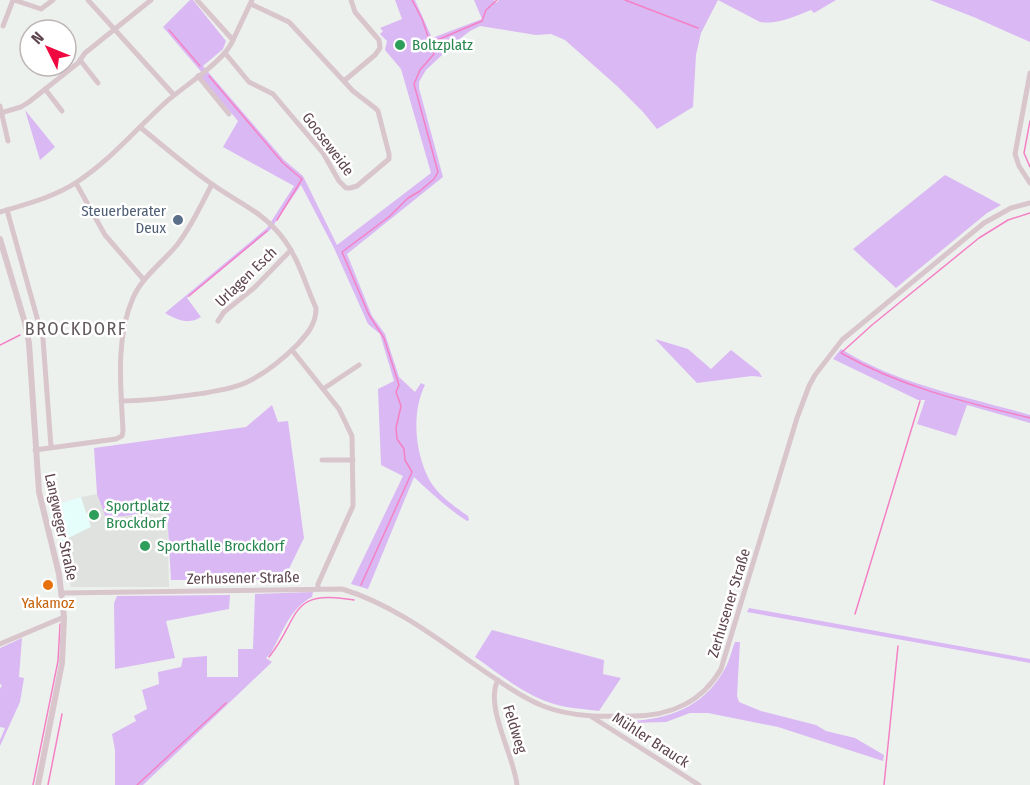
<svg xmlns="http://www.w3.org/2000/svg" width="1030" height="785" viewBox="0 0 1030 785" font-family="'Fira Sans Condensed',sans-serif">
<rect width="100%" height="100%" fill="#edf1ee"/>
<polygon fill="#e5fdfb" points="81,497 91,527 60,542 51,518 49,507"/>
<polygon fill="#dfe2df" points="97,494 106,518 167,511 169,587 71,587 60,542 91,527 81,497"/>
<g fill="#dab8f3">
<path d="M190,0H193L226,41L223,49L203,66L284,160L303,176L337,245L431,173L401,69L385,50L387,41L380,34L383,31L380,28L402,19L395,0H415L432,38L482,19L474,0H494L496,3L499,0H718L701,33L696,55L693,107L657,129L643,112L617,86L565,40L551,34L536,35L480,26L470,31L457,41L426,70L419,82V88L443,177L347,254L372,316L385,334L399,377L415,392L421,383L425,385C411,413 415,454 430,481C438,495 455,507 468,516L469,520L467,521C447,508 431,493 414,477L368,589L351,584L403,476L381,465L378,389L394,381L380,334L368,324L334,248L301,185L270,230L187,298L201,317C189,325 177,320 165,313L267,228L294,186L223,147L238,121L201,77L203,74L163,27Z"/>
<path d="M718,0H836L814,13L811,10C795,16 778,25 760,22Z"/>
<polygon points="930,0 1030,0 1030,42 976,18"/>
<polygon points="25,110 55,147 40,160"/>
<polygon points="945,175 1001,205 987,213 896,288 853,249"/>
<polygon points="655,339 688,349 711,369 731,350 759,372 762,377 752,376 697,383"/>
<path d="M841,349C899,385 965,396 1030,415V423L967,405L956,436L917,424L925,400H918L833,359Z"/>
<polygon points="272,405 278,422 288,421 304,538 283,581 278,579 171,580 167,511 106,518 97,494 94,448 246,427"/>
<path d="M313,592L312,597C291,607 282,633 271,653L266,658L272,662L143,785H115V750L112,734L136,721L134,716L147,709L142,690L159,684L158,672L181,667L183,658L207,656V677H238V649H253L255,594Z"/>
<polygon points="230,595 229,609 166,621 175,658 115,669 114,603 117,596"/>
<polygon points="749,608 1030,659 1030,663 747,612"/>
<path d="M492,630L604,660L603,674L621,678L599,711C582,709 564,708 548,702C521,692 498,673 475,657Z"/>
<polygon points="22,638 19,677 24,678 20,702 0,746 0,740 5,728 0,727 0,689 2,685 0,684 0,648"/>
<path d="M735,642H740L737,696L739,702L761,711L816,725L826,731L855,738L884,755L883,761L778,727L708,713H690L666,722L628,723L629,721C667,720 703,707 723,672C729,663 731,652 735,642Z"/>
</g>
<g fill="none" stroke-linecap="round" stroke-linejoin="round">
<g stroke="#f481c5" stroke-width="1.5">
<polyline points="625,0 698,28"/>
<polyline points="169,30 200,66"/>
<polyline points="430,43 482,21 486,10 497,0"/>
<polyline points="209,76 283,163 302,179 277,220"/>
<polyline points="1030,121 1024,153 1030,167"/>
<path d="M1030,213L1008,220L979,238L872,325L841,353C901,387 964,402 1030,418"/>
<polyline points="189,296 267,231"/>
<polyline points="0,345 20,335"/>
<polyline points="361,585 412,472 405,460 404,449 397,439 396,428 401,406 396,392 399,385 384,338 369,315 342,252 390,216 408,198 420,191 434,179 438,172 414,84 420,70 434,54 422,19 412,0"/>
<polyline points="855,614 920,401"/>
<path d="M269,657C301,617 288,588 354,600"/>
<polyline points="33,785 58,661 60,624"/>
<polyline points="48,785 62,714"/>
<polyline points="137,785 226,703"/>
<polyline points="884,785 898,646"/>
</g>
<g stroke="#d9c6cc" stroke-width="5">
<polyline points="14,0 41,9 53,0"/>
<polyline points="88,0 174,95"/>
<polyline points="3,26 13,0"/>
<polyline points="233,40 252,0"/>
<polyline points="225,53 249,82 273,94 323,153 339,181 346,188 350,188 357,186 389,159 389,154 378,111 375,108 353,91 289,22 251,4"/>
<polyline points="80,60 98,83"/>
<polyline points="1030,73 1015,154 1019,166 1030,183"/>
<polyline points="198,76 229,114"/>
<polyline points="344,81 375,55 380,48 379,40 355,12 351,0"/>
<polyline points="45,89 62,111"/>
<polyline points="0,106 8,141"/>
<polyline points="0,113 21,107 29,102 78,63 85,53 151,0"/>
<polyline points="76,183 105,235 144,280"/>
<polyline points="7,210 43,339 51,447"/>
<path d="M0,212C27,204 54,197 77,182C111,160 136,129 166,102C184,86 225,61 233,40L197,0"/>
<polyline points="218,321 224,312 254,288 291,250"/>
<polyline points="292,350 323,389 359,365"/>
<path d="M121,401C150,401 177,397 205,393C219,390 232,389 245,383C265,374 283,359 298,344C308,333 316,324 316,308C306,286 299,260 285,241C265,212 236,202 209,182C185,165 163,146 140,127"/>
<path d="M35,450L116,439L122,436L123,431C121,389 115,338 133,298C142,277 163,262 177,245C192,226 201,205 212,184"/>
<polyline points="322,460 353,460"/>
<polyline points="318,589 318,584 353,506 353,499 352,436 339,409 323,389"/>
<path d="M62,593L342,589C395,605 439,640 484,671C502,683 522,698 543,706C571,717 603,717 633,716C670,716 702,702 721,669L797,418L809,386L815,375L842,340L984,223L1011,208L1030,203"/>
<polyline points="0,644 64,617"/>
<path d="M498,680C484,706 514,755 517,785"/>
<polyline points="592,717 699,785"/>
</g>
<polyline stroke="#d9c6cc" stroke-width="6" points="0,239 25,323 29,343 39,492 59,574 64,617 62,663 38,785"/>
</g>
<g fill="#2e9e5b" stroke="#fff" stroke-width="2">
<circle cx="400" cy="45" r="6"/>
<circle cx="94" cy="515" r="6"/>
<circle cx="145" cy="546" r="6"/>
</g>
<circle fill="#5c6f8a" stroke="#fff" stroke-width="2" cx="178" cy="220" r="6"/>
<circle fill="#e8710a" stroke="#fff" stroke-width="2" cx="48" cy="585" r="6"/>
<g text-anchor="middle" dominant-baseline="central" stroke-width="5" stroke-linejoin="round" paint-order="stroke">
<g font-size="15" fill="#27864d" stroke="#fff" text-anchor="start">
<text x="412" y="45">Boltzplatz</text>
<text x="106" y="506">Sportplatz<tspan x="106" dy="17">Brockdorf</tspan></text>
<text x="157" y="546">Sporthalle Brockdorf</text>
</g>
<g font-size="15" fill="#5d444c" stroke="#fff">
<text transform="translate(328 144) rotate(53)">Gooseweide</text>
<text transform="translate(246 277) rotate(-44)">Urlagen Esch</text>
<text transform="translate(61 527) rotate(78)">Langweger Straße</text>
<text transform="translate(243 578) rotate(-1)">Zerhusener Straße</text>
<text transform="translate(729 603) rotate(-73)">Zerhusener Straße</text>
<text transform="translate(515 729) rotate(73)">Feldweg</text>
<text transform="translate(651 740) rotate(33)">Mühler Brauck</text>
</g>
<g font-size="15" fill="#4e5e75" stroke="#fff" text-anchor="end">
<text x="166" y="211">Steuerberater<tspan x="166" dy="17">Deux</tspan></text>
</g>
<g font-size="15" fill="#c56008" stroke="#fff">
<text x="48" y="603">Yakamoz</text>
</g>
<g font-size="18" letter-spacing="1.5" fill="#635a5c" stroke="#fff">
<text x="76" y="329">BROCKDORF</text>
</g>
</g>
<g transform="translate(48 48) rotate(313)"><circle r="28" fill="#ffffff" stroke="#beb4b7" stroke-width="1.5"/>
<path d="M0-4.5L10 22L0 15L-10 22Z" fill="#ef0940"/>
<text y="-9" font-size="16" font-weight="bold" text-anchor="middle" fill="#5d444c">N</text>
</g>
</svg>
